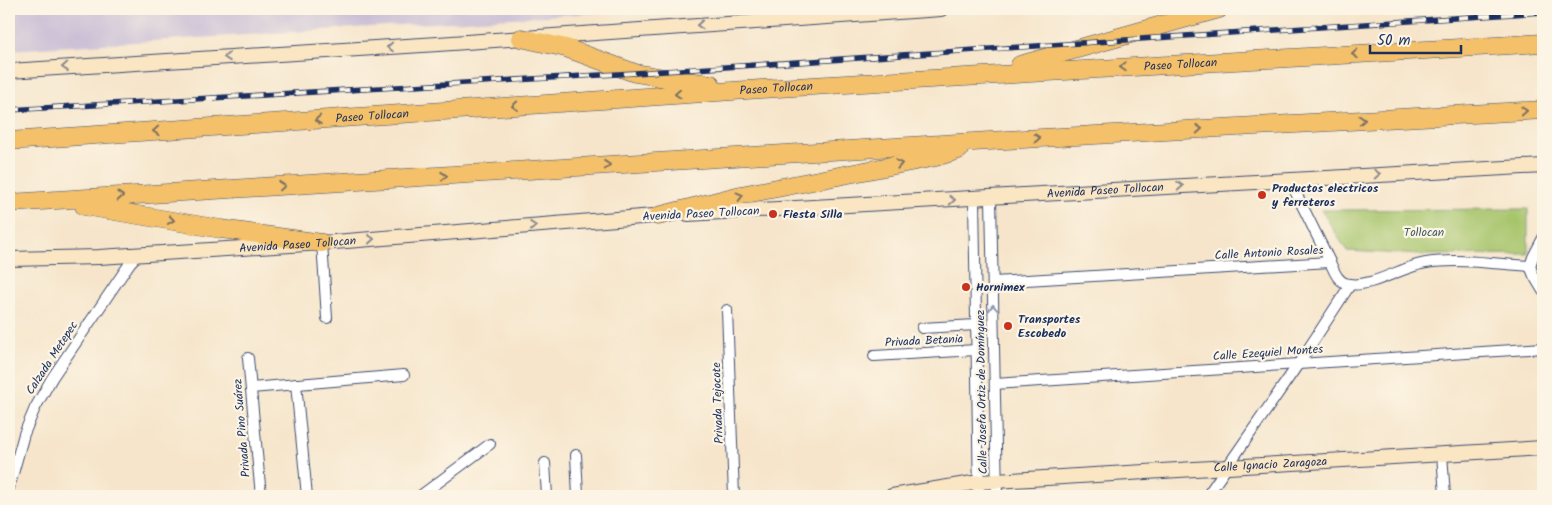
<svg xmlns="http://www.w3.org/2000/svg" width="1552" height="505" viewBox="0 0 1552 505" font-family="Kalam,sans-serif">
<rect width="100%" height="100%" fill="#fcf5e5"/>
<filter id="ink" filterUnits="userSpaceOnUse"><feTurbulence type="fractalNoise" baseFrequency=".02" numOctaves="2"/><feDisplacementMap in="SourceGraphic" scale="10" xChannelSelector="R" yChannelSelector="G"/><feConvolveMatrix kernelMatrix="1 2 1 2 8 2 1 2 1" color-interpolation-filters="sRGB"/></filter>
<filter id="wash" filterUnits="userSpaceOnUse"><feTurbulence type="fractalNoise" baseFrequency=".0096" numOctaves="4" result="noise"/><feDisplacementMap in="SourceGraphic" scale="20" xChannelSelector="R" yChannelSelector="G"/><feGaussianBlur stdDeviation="1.12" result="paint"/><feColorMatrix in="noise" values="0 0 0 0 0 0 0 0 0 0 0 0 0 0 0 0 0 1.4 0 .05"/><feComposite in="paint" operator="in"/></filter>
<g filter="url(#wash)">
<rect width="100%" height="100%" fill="#f6e5cb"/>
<polygon fill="#cabfd6" points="9,9 655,9 9,50"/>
<polygon fill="#a6c46b" stroke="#607a64" points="1528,209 1528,254 1421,255 1347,251 1321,210"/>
</g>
<g filter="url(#ink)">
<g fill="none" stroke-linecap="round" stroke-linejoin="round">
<g stroke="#3c4a6e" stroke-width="12">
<g id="street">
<polyline points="1289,179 1330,262"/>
<polyline points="991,198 997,496"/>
<polyline points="974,199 979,496"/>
<polyline points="322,243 327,318"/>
<polyline points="1530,266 1533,257 1543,238"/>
<polyline points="1530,266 1534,276 1543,291"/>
<path d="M993,282L1330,262C1334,271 1338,283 1349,284C1371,288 1404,266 1426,263C1460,258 1496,264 1530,266"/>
<polyline points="727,310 734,496"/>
<polyline points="922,328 976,325"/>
<polyline points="874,356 976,350"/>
<polyline points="248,358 261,496"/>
<polyline points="296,384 307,496"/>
<polyline points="995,384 1543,348"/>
<polyline points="251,388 404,375"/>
<polyline points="1442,454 1445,496"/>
<polyline points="576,455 578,496"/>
<polyline points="545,463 547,496"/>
<polyline points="9,488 24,434 35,408 52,378 130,263 138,254"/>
<polyline points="420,496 490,444"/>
<polyline points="1207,496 1299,363 1350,285"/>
</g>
</g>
<g stroke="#3c4a6e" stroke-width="16">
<g id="secondary">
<polyline points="9,71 438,44 941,9"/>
<path id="s1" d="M688,214C973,199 1258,180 1543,166"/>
<path id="s2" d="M9,259L99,257L322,243L666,215"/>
<path id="s3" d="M892,496L979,482L1543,448"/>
</g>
</g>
<g stroke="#3c4a6e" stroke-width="19">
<g id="highway">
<polyline points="521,38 566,48 635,73 676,80 711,84"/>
<polyline points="1020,65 1219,9"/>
<path id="s4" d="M9,141L761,89L1543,43"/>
<polyline points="9,203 989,141 1543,110"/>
<polyline points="84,206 221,229 322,243"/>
<polyline points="658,216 741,195 936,157 959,150"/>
</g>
</g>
<use href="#street" stroke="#fff" stroke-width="10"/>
<use href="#secondary" stroke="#fbe6c3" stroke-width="14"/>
<use href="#highway" stroke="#f4c16a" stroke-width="18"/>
<g stroke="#1b2f5e" stroke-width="5.5">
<polyline id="rail" points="9,110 635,73 1543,12"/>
</g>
<use href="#rail" stroke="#fcf5e5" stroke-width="4" stroke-dasharray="11" stroke-linecap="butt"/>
</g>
<defs><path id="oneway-chevron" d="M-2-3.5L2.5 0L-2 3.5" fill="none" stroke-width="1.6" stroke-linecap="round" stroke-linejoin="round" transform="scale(1.25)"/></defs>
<g stroke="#8b8a90">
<use href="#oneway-chevron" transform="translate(700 25) rotate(176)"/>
<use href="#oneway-chevron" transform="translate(390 47) rotate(176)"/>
<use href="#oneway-chevron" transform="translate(227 57) rotate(176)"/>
<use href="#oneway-chevron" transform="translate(65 67) rotate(176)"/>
<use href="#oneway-chevron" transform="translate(1377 174) rotate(-3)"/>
<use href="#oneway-chevron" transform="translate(1180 186) rotate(-4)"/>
<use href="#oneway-chevron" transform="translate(952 200) rotate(-3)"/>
<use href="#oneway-chevron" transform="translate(533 226) rotate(-5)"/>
<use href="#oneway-chevron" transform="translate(371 239) rotate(-5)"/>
</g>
<g stroke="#7d7163">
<use href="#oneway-chevron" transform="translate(1355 54) rotate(177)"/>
<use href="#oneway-chevron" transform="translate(1123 67) rotate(177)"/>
<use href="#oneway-chevron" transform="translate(678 94) rotate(176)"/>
<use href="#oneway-chevron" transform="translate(515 106) rotate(176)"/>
<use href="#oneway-chevron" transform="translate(1524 111) rotate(-3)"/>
<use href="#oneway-chevron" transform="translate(318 120) rotate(176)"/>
<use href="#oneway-chevron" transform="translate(1362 120) rotate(-3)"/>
<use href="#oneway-chevron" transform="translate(1199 129) rotate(-3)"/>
<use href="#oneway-chevron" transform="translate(156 131) rotate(176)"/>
<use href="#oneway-chevron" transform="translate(1037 138) rotate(-3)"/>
<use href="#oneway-chevron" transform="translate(899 164) rotate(-11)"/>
<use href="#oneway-chevron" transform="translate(607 165) rotate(-4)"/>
<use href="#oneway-chevron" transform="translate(444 176) rotate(-4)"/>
<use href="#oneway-chevron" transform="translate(282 186) rotate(-4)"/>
<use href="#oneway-chevron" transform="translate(120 196) rotate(-4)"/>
<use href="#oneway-chevron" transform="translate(740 196) rotate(-14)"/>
<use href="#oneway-chevron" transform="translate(171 220) rotate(9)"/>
</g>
<use stroke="#8d97ae" href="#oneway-chevron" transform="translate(993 308) rotate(-91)"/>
</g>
<g fill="#c8321e" stroke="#fcf5e5" stroke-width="2">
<circle cx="1262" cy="195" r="5"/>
<circle cx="773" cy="214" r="5"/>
<circle cx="966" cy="287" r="5"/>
<circle cx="1008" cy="326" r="5"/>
</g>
<g text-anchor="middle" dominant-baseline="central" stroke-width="4.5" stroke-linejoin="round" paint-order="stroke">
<g font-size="12" fill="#1b2f5e" stroke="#fcf5e5">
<text stroke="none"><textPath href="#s4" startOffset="1174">Paseo Tollocan</textPath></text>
<text stroke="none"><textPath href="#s4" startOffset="769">Paseo Tollocan</textPath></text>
<text stroke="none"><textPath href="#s4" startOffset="364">Paseo Tollocan</textPath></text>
<text stroke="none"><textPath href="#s1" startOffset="418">Avenida Paseo Tollocan</textPath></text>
<text transform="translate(701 214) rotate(-3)">Avenida Paseo Tollocan</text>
<text stroke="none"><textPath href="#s2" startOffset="289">Avenida Paseo Tollocan</textPath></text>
<text transform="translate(1269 253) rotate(-3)">Calle Antonio Rosales</text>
<text transform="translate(924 341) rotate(-3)">Privada Betania</text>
<text transform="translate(1268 353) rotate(-4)">Calle Ezequiel Montes</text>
<text transform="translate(52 358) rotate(-57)">Calzada Metepec</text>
<text transform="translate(982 392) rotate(-91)">Calle Josefa Ortiz de Domínguez</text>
<text transform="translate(718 403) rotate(-92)">Privada Tejocote</text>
<text transform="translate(242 428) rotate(-95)">Privada Pino Suárez</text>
<text stroke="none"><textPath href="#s3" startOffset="380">Calle Ignacio Zaragoza</textPath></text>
</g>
<g font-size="12" font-weight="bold" fill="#1b2f5e" stroke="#fcf5e5" text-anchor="start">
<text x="1272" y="188">Productos electricos<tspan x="1272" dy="14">y ferreteros</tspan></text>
<text x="783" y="214">Fiesta Silla</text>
<text x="976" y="287">Hornimex</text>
<text x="1018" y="319">Transportes<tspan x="1018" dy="14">Escobedo</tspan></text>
</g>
<g font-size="12" fill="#455c62" stroke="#fcf5e5">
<text x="1424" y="232">Tollocan</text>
</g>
</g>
<rect width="1552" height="505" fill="none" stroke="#fcf5e5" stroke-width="30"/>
<path d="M1370 45v8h91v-8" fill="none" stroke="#1b2f5e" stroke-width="2.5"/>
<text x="1377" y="45" font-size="15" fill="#1b2f5e" stroke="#fcf5e5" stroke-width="4" paint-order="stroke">50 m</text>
</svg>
